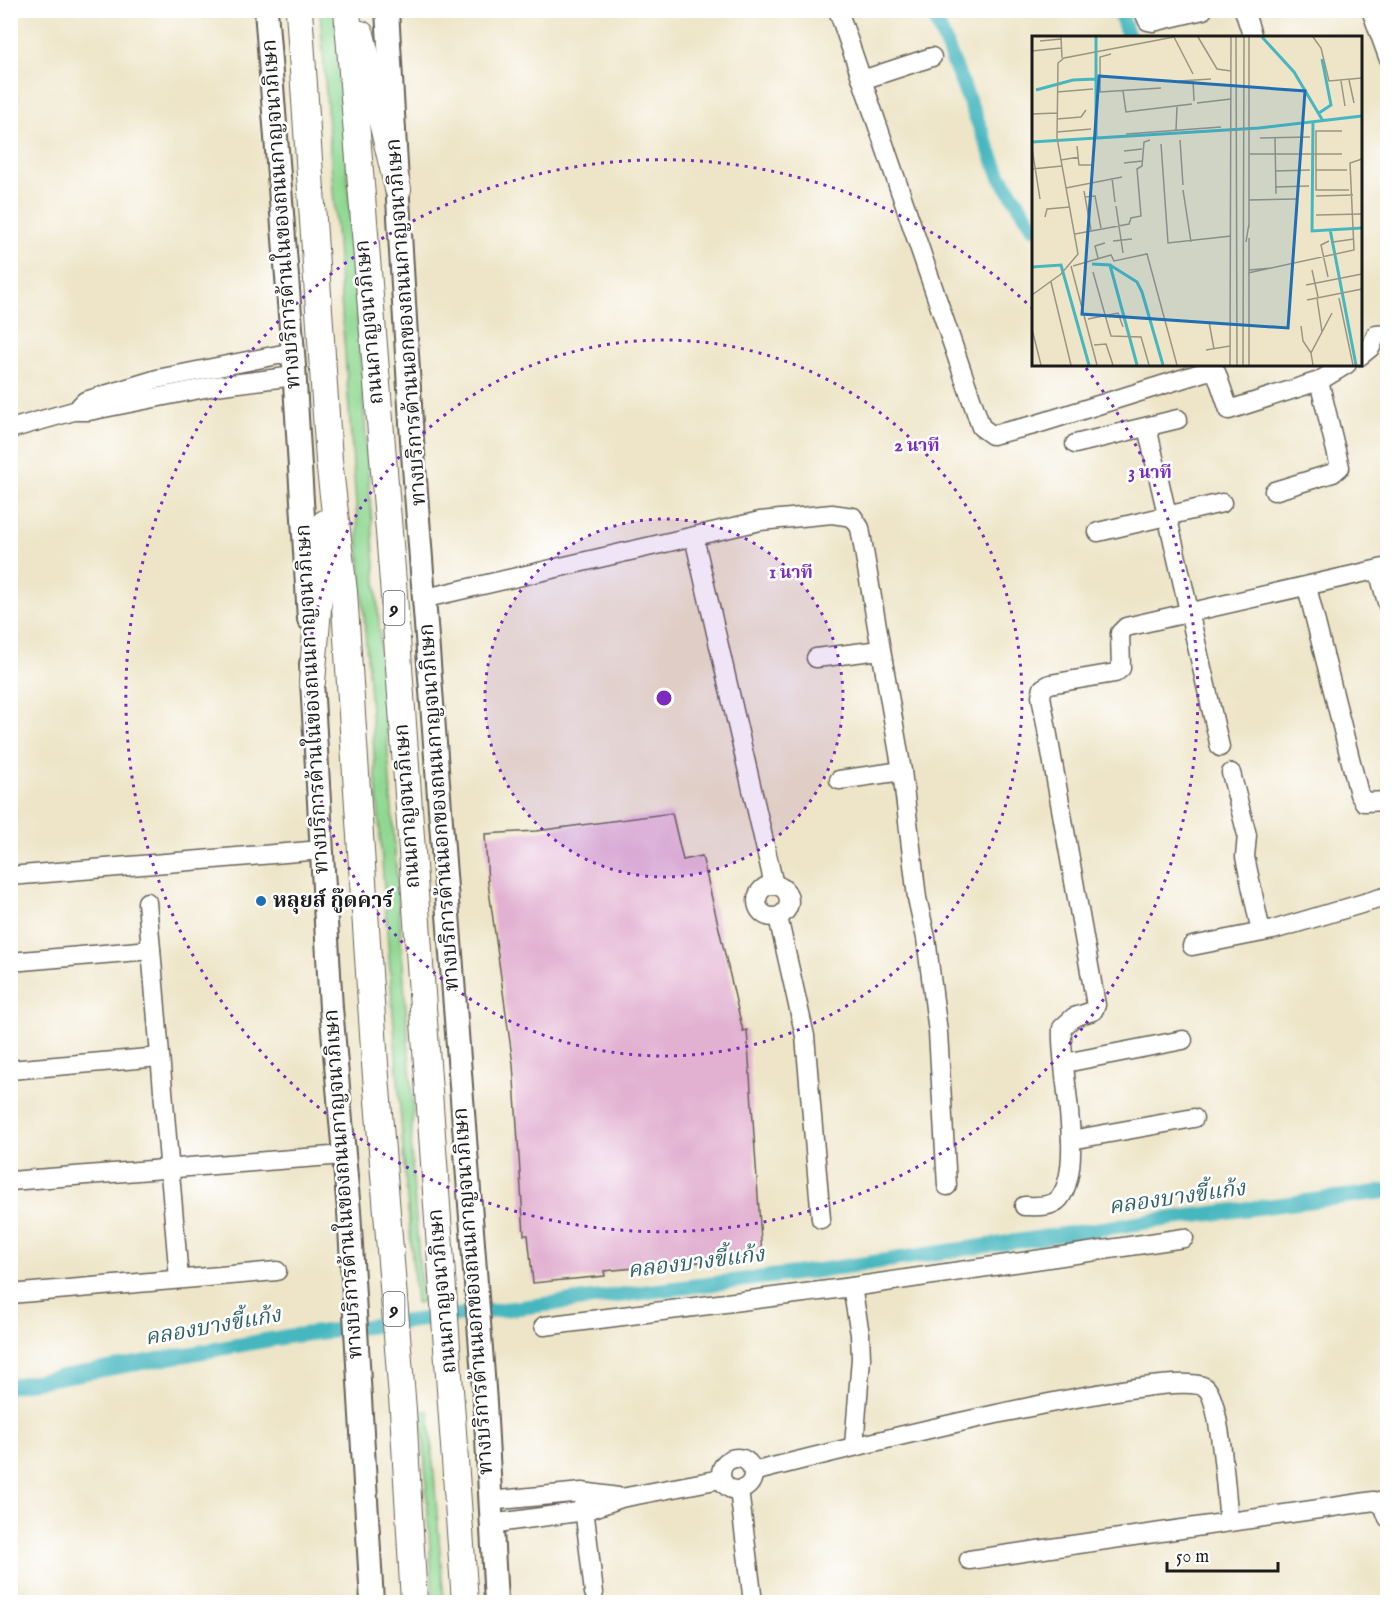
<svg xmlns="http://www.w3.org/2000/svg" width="1398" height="1613" viewBox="0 0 1398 1613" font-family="'IM FELL English','Noto Serif Thai',serif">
<rect width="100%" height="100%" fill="#fff"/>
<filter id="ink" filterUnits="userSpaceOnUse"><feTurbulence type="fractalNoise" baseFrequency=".0167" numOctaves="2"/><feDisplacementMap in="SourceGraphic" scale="12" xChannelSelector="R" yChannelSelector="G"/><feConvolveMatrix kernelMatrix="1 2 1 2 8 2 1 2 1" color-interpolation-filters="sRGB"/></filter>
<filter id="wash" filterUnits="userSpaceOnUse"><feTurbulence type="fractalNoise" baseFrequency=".008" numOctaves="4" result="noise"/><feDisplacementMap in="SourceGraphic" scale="24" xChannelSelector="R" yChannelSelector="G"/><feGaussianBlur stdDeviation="1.35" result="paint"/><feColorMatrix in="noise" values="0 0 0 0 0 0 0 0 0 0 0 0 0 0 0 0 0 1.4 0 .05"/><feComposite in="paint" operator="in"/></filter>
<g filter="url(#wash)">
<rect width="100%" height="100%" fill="#eee5c8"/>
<g fill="#90d892" stroke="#567a57" stroke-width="1.5">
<polygon points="320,11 336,11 413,1109 411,1151 422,1302 416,1303 404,1163"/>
<polygon points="422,1411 429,1411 444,1602 433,1602"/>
</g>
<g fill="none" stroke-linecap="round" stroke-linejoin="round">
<g stroke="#47b7bf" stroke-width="15">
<polyline points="932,10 1000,176 1034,228"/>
<polyline points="1119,10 1129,38"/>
<polyline points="10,1386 290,1336 815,1271 1160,1220 1388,1191"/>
</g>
</g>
<g id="blocks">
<polygon fill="#e2b1d1" points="672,813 683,860 702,856 743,1031 747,1030 762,1256 604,1271 605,1276 533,1283 528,1235 524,1235 513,1064 488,883 485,834 536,831"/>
</g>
</g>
<g filter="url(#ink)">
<use href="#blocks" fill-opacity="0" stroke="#666258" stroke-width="1.5"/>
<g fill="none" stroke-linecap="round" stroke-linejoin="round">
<g stroke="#666258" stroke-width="21">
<g id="minor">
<polyline points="838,10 981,427 992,435 1034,425 1207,371 1216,372 1229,410 1319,381 1347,364"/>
<polyline points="1143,10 1148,21 1153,22 1203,10"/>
<polyline points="1244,10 1253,38"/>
<polyline points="1371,10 1388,57"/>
<polyline points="862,80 932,57"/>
<polyline points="1360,356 1371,347 1376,335 1388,334"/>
<polyline points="80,406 85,401 157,379 293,352"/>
<polyline points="1147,427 1220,747"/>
<polyline points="10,429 74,411 89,411 215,386 295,376"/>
<polyline points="1075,444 1178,419"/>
<polyline points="1274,491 1333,473 1340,467 1319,381"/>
<polyline points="1098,532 1222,503"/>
<polyline points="694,537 774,885"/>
<polyline points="1378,570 1388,606"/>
<polyline points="1307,587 1359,794 1364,802 1388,801"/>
<polyline points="426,598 760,521 832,514 853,517 860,528 902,771 917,898 926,938 938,1032 947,1186"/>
<polyline points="816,658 880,650"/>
<polyline points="1231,773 1247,835 1245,857 1261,932"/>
<polyline points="839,780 902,771"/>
<polyline points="10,876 321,850"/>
<circle cx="773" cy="901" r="16"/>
<polyline points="147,902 179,1279"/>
<polyline points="778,917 805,1036 821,1219"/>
<polyline points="1192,946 1273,930 1388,896"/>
<polyline points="10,962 151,950"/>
<polyline points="1065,1063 1183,1040"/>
<polyline points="10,1070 160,1057"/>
<polyline points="1071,1140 1194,1118"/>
<polyline points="10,1181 344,1155"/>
<path d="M1024,1206C1034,1206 1051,1208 1059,1199C1086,1166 1059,1068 1062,1028L1074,1017L1093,1011L1096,1005L1041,696L1043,688L1050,684L1115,673L1121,668L1120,633L1126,627L1388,567"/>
<polyline points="852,1287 860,1334 861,1358 854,1446"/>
<polyline points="10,1294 277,1271"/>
<polyline points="544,1326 852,1287 1184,1238"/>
<circle cx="737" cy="1474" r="16"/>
<path d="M753,1472C809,1458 1179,1363 1206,1388C1221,1401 1226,1497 1229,1521"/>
<polyline points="739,1490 753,1602"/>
<polyline points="583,1499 594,1593"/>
<polyline points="489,1501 582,1492 618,1497"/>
<polyline points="490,1524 585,1511 621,1498 721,1479"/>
<polyline points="969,1560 1374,1501 1383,1505 1388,1518"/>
</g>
</g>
<g stroke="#666258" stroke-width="26">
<g id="major">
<polyline points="266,10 294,366 309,619"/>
<polyline points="387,10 412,440 485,1402 496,1602"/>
<polyline points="311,664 331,1008 349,1211 372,1602"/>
</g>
</g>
<g stroke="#666258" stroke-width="28">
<g id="highway">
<polyline points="299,10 329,460 344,592 375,1064 403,1410 414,1602"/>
<polyline points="347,10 393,582 465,1602"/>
<polyline points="361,34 398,189"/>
<polyline points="312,682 325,523"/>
</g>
</g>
<use href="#minor" stroke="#fff" stroke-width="18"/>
<use href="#major" stroke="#fff" stroke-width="22"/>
<use href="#highway" stroke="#fff" stroke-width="26"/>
</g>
</g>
<circle cx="664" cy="698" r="179" fill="#7b2cbf" fill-opacity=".12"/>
<g fill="none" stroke="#7b2cbf" stroke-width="3" stroke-dasharray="3 6">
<circle cx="664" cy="698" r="179"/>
<circle cx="664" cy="698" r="358"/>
<path d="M1086 368A536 536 0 1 1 1033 309"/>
</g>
<circle fill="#1f6fb2" stroke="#fff" stroke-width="2" cx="261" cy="901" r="6"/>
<g text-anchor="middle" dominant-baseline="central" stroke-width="5" stroke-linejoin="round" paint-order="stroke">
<g fill="#fff" stroke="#606060" stroke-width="1.5">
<rect x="383.5" y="591" width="21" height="34" rx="4.5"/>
<rect x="383.5" y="1292" width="21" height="34" rx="4.5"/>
</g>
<g font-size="20" font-weight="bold" fill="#1c1c1c">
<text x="394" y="608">9</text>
<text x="394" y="1309">9</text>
</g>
<g font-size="21" fill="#1c1c1c" stroke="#fff">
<text transform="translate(282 214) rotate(-94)">ทางบริการด้านในของถนนกาญจนาภิเษก</text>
<text transform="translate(370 322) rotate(-95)">ถนนกาญจนาภิเษก</text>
<text transform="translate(407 322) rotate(-94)">ทางบริการด้านนอกของถนนกาญจนาภิเษก</text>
<text transform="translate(313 699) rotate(-93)">ทางบริการด้านในของถนนกาญจนาภิเษก</text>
<text transform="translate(408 806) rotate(-94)">ถนนกาญจนาภิเษก</text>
<text transform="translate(440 807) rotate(-94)">ทางบริการด้านนอกของถนนกาญจนาภิเษก</text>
<text transform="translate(344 1184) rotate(-94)">ทางบริการด้านในของถนนกาญจนาภิเษก</text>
<text transform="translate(443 1291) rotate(-95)">ถนนกาญจนาภิเษก</text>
<text transform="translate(474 1291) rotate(-94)">ทางบริการด้านนอกของถนนกาญจนาภิเษก</text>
</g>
<g font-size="21" font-weight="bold" fill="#1c1c1c" stroke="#fff" text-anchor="start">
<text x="273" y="901">หลุยส์ กู๊ดคาร์</text>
</g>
<g font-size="22" font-style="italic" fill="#2f6265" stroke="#fff">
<text transform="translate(1177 1198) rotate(-8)">คลองบางขี้แก้ง</text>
<text transform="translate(696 1263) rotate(-7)">คลองบางขี้แก้ง</text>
<text transform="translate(213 1327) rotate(-10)">คลองบางขี้แก้ง</text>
</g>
</g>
<g transform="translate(1032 36)">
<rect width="330" height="330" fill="#eee5c8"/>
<path fill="none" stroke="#47b7bf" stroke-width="3" d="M64,1V102M230,1L262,36L291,85M4,54L41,44L64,43M287,77L299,69L290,23M281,86L280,195L330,192M0,106L227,92L330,80M298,193L324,329M60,228L78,229L105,329M78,229L105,246L110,256L131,329M0,231L29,229L57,329"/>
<path fill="none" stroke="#9a9583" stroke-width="1.5" d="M29,1L30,22M142,1L161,38M166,1L185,33L199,35M204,1L205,329M281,1L289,12L297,45L330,42M8,5L29,3M0,15L29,12M79,18L68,21V56L129,52M161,44L162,65M317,44L322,67M147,45L179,43M309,45L313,70M91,55L94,76L160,68M25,56L61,53M165,67L199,63M0,78L25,77M25,83L49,81L54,74M144,94L145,71M310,95H284V154H317M25,96L59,93M94,98L189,91M228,102L278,101M243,102L244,158M148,104L151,149M129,108L136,207L199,200M45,110L47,129H62M0,112L8,163M92,115L110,113M217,118H310M29,124L47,121M92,127L110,125M0,133L30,130M284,134H315M243,135L278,134M80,142L83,166M243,151L277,150M34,152L90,141M151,154L159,206M52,155L59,194M284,160L321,159M53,161L63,160L69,192M217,164L264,163M84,170L91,217M284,179L330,178M13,181L15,173L38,171M217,192V1M43,198L97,188L99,182L109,180L105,133L110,130L112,106L118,104M81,205L100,203M214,206L217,188M301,206L322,203M66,222L63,210L73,207M39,230L65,329M41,230L79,219L82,225L115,218L145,329M217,234L240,232M280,234L286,261M61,236L79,300L109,301L117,329M216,237L322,214L318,127L330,123M296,241L289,209L297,205M19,246L39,329M274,249L330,238M0,259L29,238L46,218L25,102L26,27L32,22L142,1M285,262L290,296M307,262L321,329M275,264L330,253M56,283L86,277L91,291M177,286L182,313M269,290L271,305L279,317M0,293L9,329M62,309L74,308L81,329M174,314L198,310M198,329L199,1M211,329L212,1M217,329V202M281,329L279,317L300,277"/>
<path fill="#1f6fb2" fill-opacity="0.15" stroke="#1f6fb2" stroke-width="3" d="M67,40L273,55L256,292L50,278Z"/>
<rect width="330" height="330" fill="none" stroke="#1c1c1c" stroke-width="3"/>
</g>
<circle cx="664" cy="698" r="9" fill="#7b2cbf" stroke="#fff" stroke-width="3"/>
<g font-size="18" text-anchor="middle" font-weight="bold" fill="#7b2cbf" stroke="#fff" stroke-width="5" stroke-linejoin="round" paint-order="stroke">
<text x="917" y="451">2 นาที</text>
<text x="1150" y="478">3 นาที</text>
<text x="791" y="578">1 นาที</text>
</g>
<rect width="1398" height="1613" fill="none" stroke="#fff" stroke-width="36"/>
<path d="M1167 1562v9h111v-9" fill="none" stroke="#1c1c1c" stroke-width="3"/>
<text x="1176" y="1562" font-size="18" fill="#1c1c1c" stroke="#ffffff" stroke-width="4.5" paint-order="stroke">50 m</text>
</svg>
